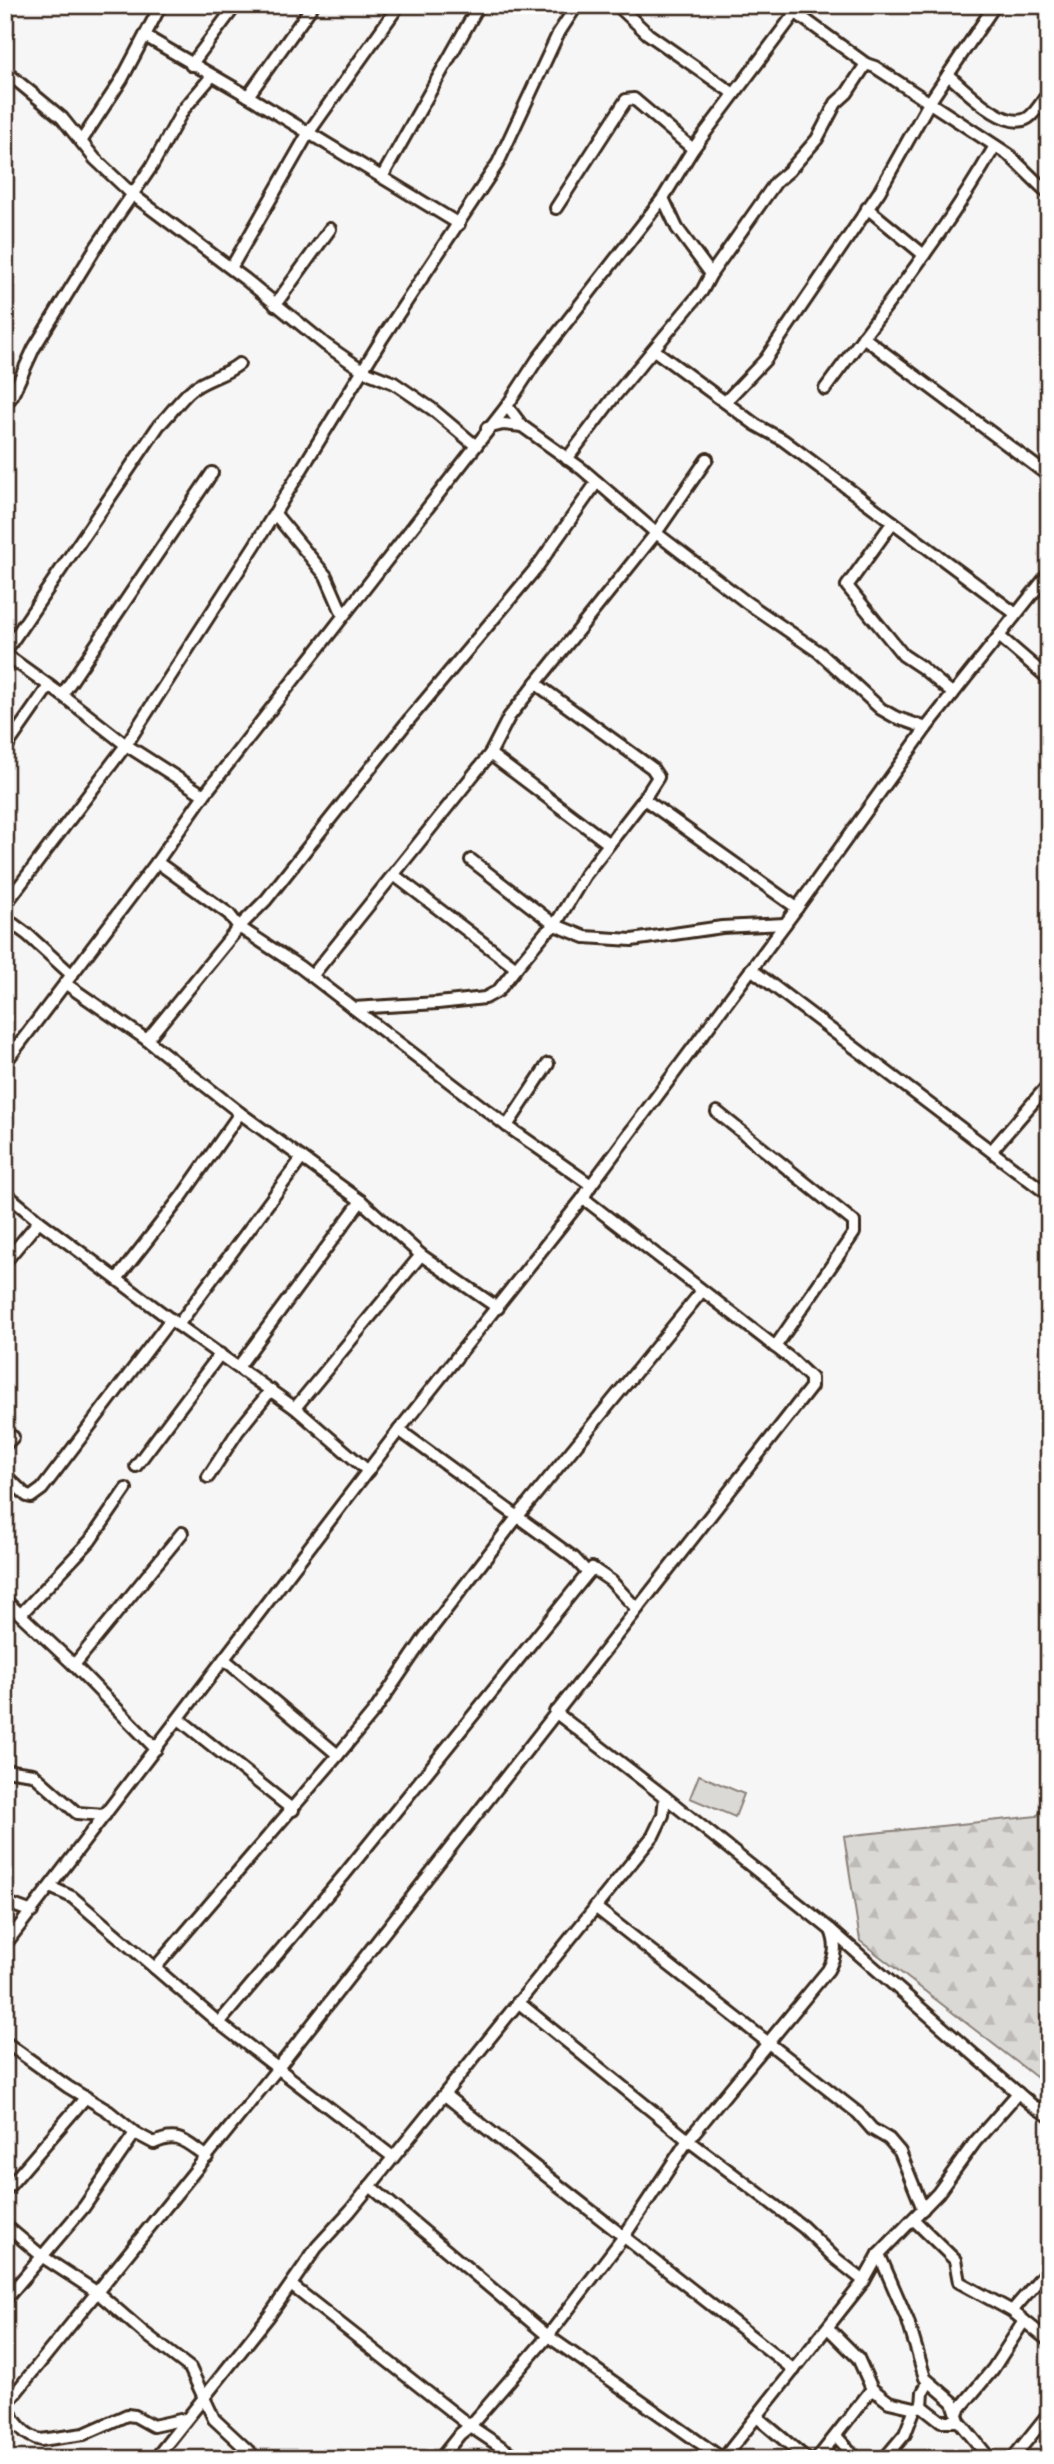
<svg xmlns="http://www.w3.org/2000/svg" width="1054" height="2464" viewBox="0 0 1054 2464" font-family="'Indie Flower',sans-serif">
<defs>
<pattern id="forest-firs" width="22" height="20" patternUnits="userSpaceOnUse" patternTransform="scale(1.75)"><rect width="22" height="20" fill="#dbd9d6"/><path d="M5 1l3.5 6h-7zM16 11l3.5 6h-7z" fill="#bdbab7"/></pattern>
</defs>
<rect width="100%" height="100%" fill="#f7f6f6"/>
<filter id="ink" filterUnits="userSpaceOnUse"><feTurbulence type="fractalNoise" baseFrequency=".0143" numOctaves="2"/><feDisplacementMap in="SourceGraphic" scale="14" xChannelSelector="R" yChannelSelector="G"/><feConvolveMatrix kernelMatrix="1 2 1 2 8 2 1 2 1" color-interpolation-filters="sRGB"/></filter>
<g filter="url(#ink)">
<polygon fill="url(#forest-firs)" stroke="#8b827a" stroke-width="2" points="1049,1800 1049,2087 860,1941 844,1836 1037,1816"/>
<polygon fill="#dbd9d6" stroke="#8b827a" stroke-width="2" points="699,1775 744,1794 735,1817 690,1798"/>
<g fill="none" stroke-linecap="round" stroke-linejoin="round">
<g stroke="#3b2a1e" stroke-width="16">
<g id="street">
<polyline points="617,5 648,34 734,94"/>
<polyline points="785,5 866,64 875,67 1008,154 1049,194"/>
<polyline points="145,36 248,96 459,224"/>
<polyline points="191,65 236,5"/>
<polyline points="5,71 62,118 95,159 133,195 245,279 326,345 364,371 394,383 432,409 476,446"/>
<path d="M948,75C965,89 1005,132 1028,118C1036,113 1043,100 1049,92"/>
<polyline points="248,96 313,5"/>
<polyline points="82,140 122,79 161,5"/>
<polyline points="382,177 479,5"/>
<polyline points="663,198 677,228 711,274"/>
<polyline points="556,208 626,100 634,99 693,149"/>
<polyline points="867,208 924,255"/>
<polyline points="231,268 309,132 399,5"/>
<polyline points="275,305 330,229"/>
<polyline points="863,337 1049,476"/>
<polyline points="654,350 756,425 783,440 1016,614"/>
<path d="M825,389C883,309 946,232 995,146"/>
<polyline points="725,402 765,360 879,192 929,103 995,5"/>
<polyline points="5,405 12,396 34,348 96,247 152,166 183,110 212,76"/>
<polyline points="507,406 522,426 582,469 656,533 746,602 819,652 881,709 895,717 926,728"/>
<polyline points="487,428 503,424 522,426"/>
<polyline points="567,459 613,398 702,291 711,274 776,182 789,171 817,139 836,103 847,93 866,64"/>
<polyline points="275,514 326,576 343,615"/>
<polyline points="893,522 847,586 903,655 921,667 953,694"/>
<polyline points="999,636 1049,679"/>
<path d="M5,652L159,425C169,416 184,394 194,388C209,378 225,375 239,364"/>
<polyline points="5,654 62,695 126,745 204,795"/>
<polyline points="62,695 212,473"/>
<polyline points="5,749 49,686"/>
<polyline points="644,799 797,908"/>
<polyline points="609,844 490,754 509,717 656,533 707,459"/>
<polyline points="471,860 555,925 585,937 632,940 722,927 785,924"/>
<polyline points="157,862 229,914 239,927 300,967 507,1126 591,1185"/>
<polyline points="394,875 516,968 545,933 555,925 585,875 644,799 658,777 652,768 535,683"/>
<polyline points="5,905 126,745 255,545 383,337 498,163 558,34 577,5"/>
<polyline points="5,918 28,935 72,975"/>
<polyline points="751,969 1049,1195"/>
<polyline points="312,976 490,754"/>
<polyline points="66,984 147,1040 240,1113 361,1201 421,1255 498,1308"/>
<polyline points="353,1008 438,1003 485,998 498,991 516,968"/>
<polyline points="147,1040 239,927 266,900 408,721 537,567 597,482"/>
<polyline points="5,1063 157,862 204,795 507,406 537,360 663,198 693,149 801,5"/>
<polyline points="717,1112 854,1222 854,1233 775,1347"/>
<polyline points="507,1126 548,1064"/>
<polyline points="992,1150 1049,1084"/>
<polyline points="5,1193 39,1221 178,1325 295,1408 368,1471"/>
<polyline points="5,1262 39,1221"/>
<polyline points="117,1279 182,1196 240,1113"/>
<polyline points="178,1325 302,1158"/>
<polyline points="239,1366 361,1201"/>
<polyline points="295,1408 421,1255"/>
<polyline points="399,1430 574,1558 588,1573 592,1568 611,1581 637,1609"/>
<polyline points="5,1445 13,1437"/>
<polyline points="136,1466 220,1354"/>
<polyline points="5,1475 27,1496 31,1497 42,1489 171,1319"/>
<polyline points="208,1477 238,1431 271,1390"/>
<polyline points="5,1600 74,1665 156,1749"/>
<polyline points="21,1614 90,1541 126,1489"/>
<polyline points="224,1659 338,1755"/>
<polyline points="74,1665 182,1533"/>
<polyline points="555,1712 665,1797 831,1930 1004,2081 1032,2105 1049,2116"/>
<polyline points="179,1719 293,1810"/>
<polyline points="5,1770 33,1774 77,1813 105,1815"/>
<polyline points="50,1887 72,1897 219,2023 393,2157"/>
<polyline points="5,1902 32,1912"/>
<polyline points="595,1907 858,2113 872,2129 889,2139 900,2152 923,2209"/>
<polyline points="5,1945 399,1430 583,1198 591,1185 797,908 926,728 1049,573"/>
<polyline points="155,1968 338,1755 376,1709 425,1637 518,1516 702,1291"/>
<polyline points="518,2002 688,2140 803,2227 835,2258 864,2281"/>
<polyline points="219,2023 344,1875 588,1573"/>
<path d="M5,2042L68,2087L108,2111L135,2133L154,2143C179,2131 186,2143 207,2157"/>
<path d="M445,2095C560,2188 678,2278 794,2370"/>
<polyline points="370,2186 548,2336 723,2459"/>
<polyline points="5,2191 86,2097"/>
<polyline points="913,2219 955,2260 959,2282 1012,2311 1049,2341"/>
<polyline points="5,2225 43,2257 98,2293 143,2332 190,2368 214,2419 257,2459"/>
<polyline points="879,2254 908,2321 925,2378 953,2402 959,2421 990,2459"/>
<polyline points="291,2285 470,2426 519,2459"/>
<polyline points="5,2300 84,2207 135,2133"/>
<polyline points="1012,2311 1049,2268"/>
<polyline points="828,2328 858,2358 872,2389 889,2402 915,2408"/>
<polyline points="5,2406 278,2068 811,1387 811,1378 791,1359 583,1198"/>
<path d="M6,2406C14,2420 23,2436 41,2440L84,2434L127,2415L135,2416L153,2426L185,2419"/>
<polyline points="922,2406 941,2421 959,2421"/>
<polyline points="957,2412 993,2369 1024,2321"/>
<polyline points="757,2417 807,2459"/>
<polyline points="836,2436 857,2459"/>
<polyline points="155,2459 269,2316 317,2247 350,2211 653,1836 663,1815 665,1797"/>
<path d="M440,2459L460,2434L470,2426L548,2336L625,2235L688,2140L828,1970C836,1956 837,1945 831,1930"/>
<polyline points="723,2459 864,2281 879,2254 938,2193 975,2142 1018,2093"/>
<polyline points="817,2459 872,2389"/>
<polyline points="884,2459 905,2434 915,2408 922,2406 923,2392 928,2383"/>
<polyline points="1012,2459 1049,2413"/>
</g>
</g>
<use href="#street" stroke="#fff" stroke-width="10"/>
</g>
</g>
<rect width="1054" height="2464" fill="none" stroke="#fff" stroke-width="28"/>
<rect x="14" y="14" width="1026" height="2436" fill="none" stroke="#3b2a1e" stroke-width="2.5" filter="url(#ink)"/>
</svg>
